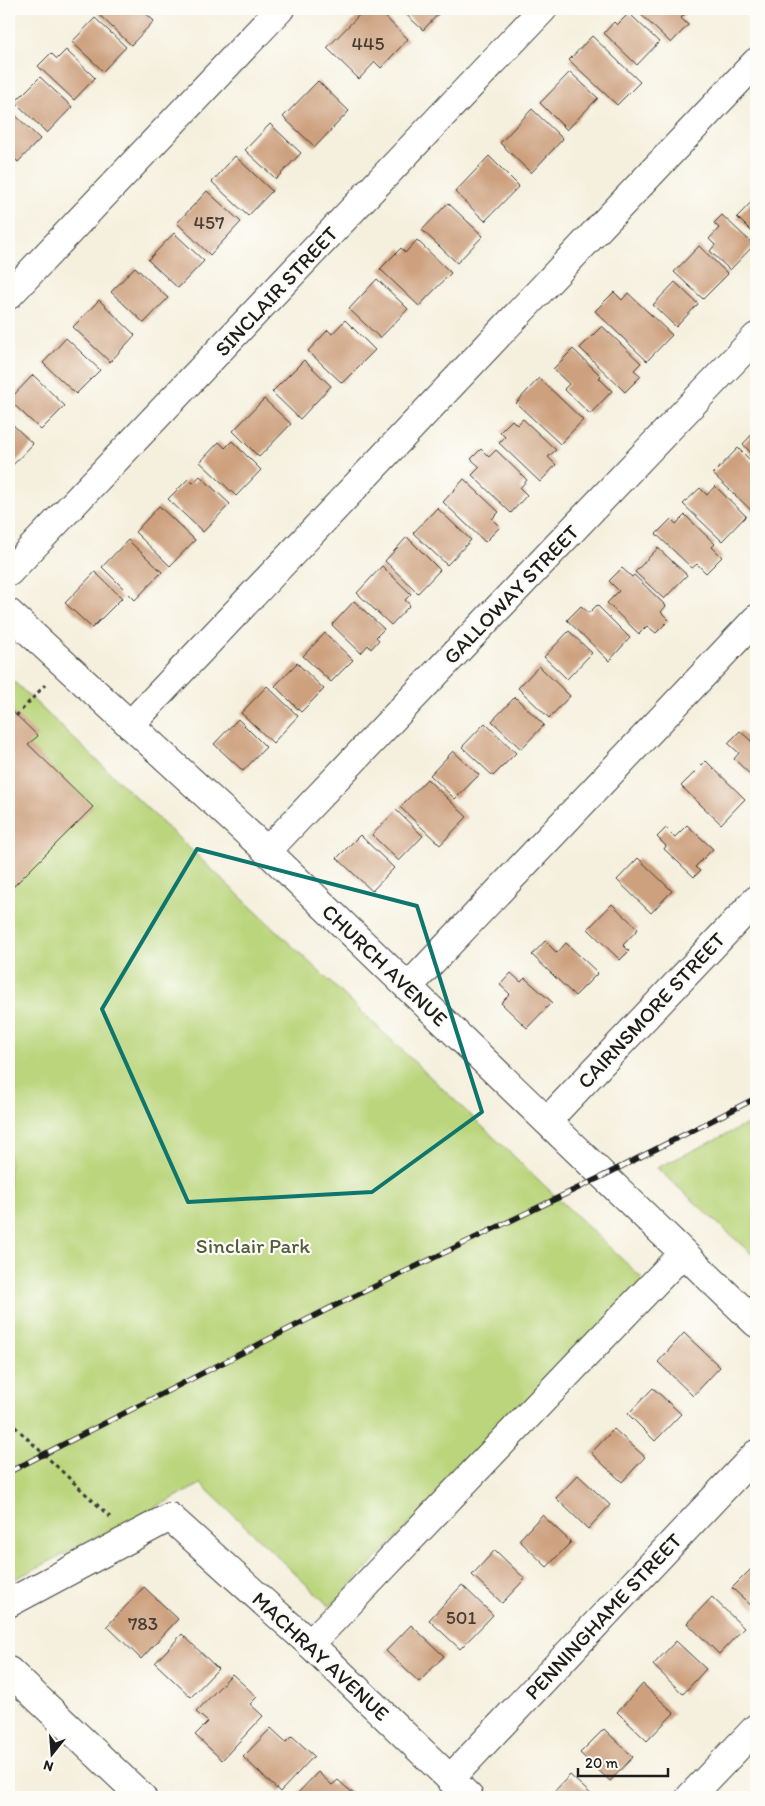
<svg xmlns="http://www.w3.org/2000/svg" width="765" height="1806" viewBox="0 0 765 1806" font-family="Itim,sans-serif">
<rect width="100%" height="100%" fill="#fdfcf7"/>
<filter id="ink" filterUnits="userSpaceOnUse"><feTurbulence type="fractalNoise" baseFrequency=".02" numOctaves="2"/><feDisplacementMap in="SourceGraphic" scale="10" xChannelSelector="R" yChannelSelector="G"/><feConvolveMatrix kernelMatrix="1 2 1 2 8 2 1 2 1" color-interpolation-filters="sRGB"/></filter>
<filter id="wash" filterUnits="userSpaceOnUse"><feTurbulence type="fractalNoise" baseFrequency=".0096" numOctaves="4" result="noise"/><feDisplacementMap in="SourceGraphic" scale="20" xChannelSelector="R" yChannelSelector="G"/><feGaussianBlur stdDeviation="1.12" result="paint"/><feColorMatrix in="noise" values="0 0 0 0 0 0 0 0 0 0 0 0 0 0 0 0 0 1.4 0 .05"/><feComposite in="paint" operator="in"/></filter>
<g filter="url(#wash)">
<rect width="100%" height="100%" fill="#f5f0de"/>
<g fill="#bad57b" stroke="#6b784c">
<polygon points="9,677 644,1280 330,1607 201,1484 9,1582"/>
<polygon points="756,1120 756,1258 657,1168"/>
</g>
<g id="blocks">
<g fill="#cda07e">
<polygon points="93,9 141,9 154,21 131,45"/>
<polygon points="365,9 377,9 408,39 381,68 375,62 359,79 327,48"/>
<polygon points="400,9 443,9 423,30"/>
<polygon points="635,9 684,9 687,12 681,18 688,25 671,43"/>
<polygon points="629,13 659,42 637,65 604,33 614,22 617,25"/>
<polygon points="95,18 126,47 103,71 72,42"/>
<polygon points="592,36 640,82 617,105 569,60"/>
<polygon points="66,50 95,78 74,100 38,66 51,53 57,59"/>
<polygon points="570,72 598,98 567,130 540,103"/>
<polygon points="40,77 72,107 47,133 15,102"/>
<polygon points="318,81 349,111 315,147 283,117"/>
<polygon points="9,109 40,139 18,162 9,153"/>
<polygon points="532,109 563,139 531,173 500,143"/>
<polygon points="270,124 301,153 276,179 245,150"/>
<polygon points="235,156 272,191 248,216 212,182"/>
<polygon points="489,156 519,186 485,221 455,192"/>
<polygon points="207,191 241,222 210,255 177,223"/>
<polygon points="756,197 756,236 737,217"/>
<polygon points="448,203 483,236 457,263 422,230"/>
<polygon points="722,215 754,245 730,270 710,251 715,245 709,239 719,228 714,223"/>
<polygon points="174,233 204,261 178,288 148,260"/>
<polygon points="417,240 451,273 419,306 380,269 401,248 405,253"/>
<polygon points="699,246 728,274 703,299 674,272"/>
<polygon points="135,267 168,298 144,323 111,292"/>
<polygon points="377,279 408,309 380,338 349,309"/>
<polygon points="675,282 698,304 676,327 653,305"/>
<polygon points="614,292 622,300 628,293 672,335 647,361 595,311"/>
<polygon points="99,300 135,335 110,362 73,327"/>
<polygon points="345,320 375,350 342,383 308,351 328,330 332,334"/>
<polygon points="602,326 641,363 634,370 641,376 625,392 580,348"/>
<polygon points="66,338 100,370 76,394 43,363"/>
<polygon points="573,349 601,376 599,378 612,391 590,414 564,389 569,384 553,369"/>
<polygon points="304,360 331,386 300,419 272,392"/>
<polygon points="33,375 65,406 41,430 9,400"/>
<polygon points="539,378 583,420 560,444 516,403"/>
<polygon points="264,399 291,424 259,457 233,431"/>
<polygon points="523,419 556,450 548,457 556,465 540,482 499,443 505,437 500,432 512,420 517,425"/>
<polygon points="9,421 33,444 9,469"/>
<polygon points="756,430 756,459 743,444"/>
<polygon points="232,441 261,470 236,496 200,462 219,442 225,448"/>
<polygon points="738,448 756,466 756,507 752,511 713,474"/>
<polygon points="481,449 489,457 496,450 527,480 520,488 527,495 511,513 472,475 480,467 471,459"/>
<polygon points="200,476 230,504 203,532 168,499 188,479 193,483"/>
<polygon points="464,479 499,512 492,519 500,527 485,542 443,502"/>
<polygon points="715,486 746,516 722,541 683,504 700,488 707,495"/>
<polygon points="159,506 195,540 170,566 135,532"/>
<polygon points="437,508 471,540 447,565 413,533"/>
<polygon points="685,515 715,544 712,547 722,557 706,573 697,564 692,568 656,534 671,519 676,524"/>
<polygon points="407,537 440,570 418,593 385,561"/>
<polygon points="128,540 162,572 135,600 102,567"/>
<polygon points="658,548 687,575 664,599 635,572"/>
<polygon points="382,566 411,594 405,600 410,605 391,625 357,593"/>
<polygon points="622,568 632,577 634,575 666,606 661,612 669,620 656,633 647,626 639,634 607,603 619,591 609,581"/>
<polygon points="95,572 122,598 92,628 65,603"/>
<polygon points="354,601 384,629 376,637 379,640 371,649 368,645 361,653 332,625"/>
<polygon points="597,605 630,638 609,661 567,620 581,606 589,613"/>
<polygon points="569,631 592,653 567,679 544,657"/>
<polygon points="325,633 353,660 331,682 303,656"/>
<polygon points="297,663 324,689 301,712 275,686"/>
<polygon points="539,666 570,696 549,718 518,688"/>
<polygon points="267,686 298,716 273,743 241,713"/>
<polygon points="515,697 544,725 521,749 492,721"/>
<polygon points="9,708 38,736 28,744 93,807 9,891"/>
<polygon points="238,719 266,747 243,771 214,744"/>
<polygon points="485,723 516,753 493,776 462,747"/>
<polygon points="740,731 751,741 756,736 756,780 734,759 739,753 728,743"/>
<polygon points="453,751 479,775 455,799 430,775"/>
<polygon points="706,761 745,799 721,824 681,786"/>
<polygon points="427,779 467,817 440,845 400,807"/>
<polygon points="396,810 423,836 399,861 372,835"/>
<polygon points="687,825 713,849 695,867 700,871 694,877 664,849 666,846 657,837 666,828 675,837"/>
<polygon points="360,835 394,868 372,891 337,858"/>
<polygon points="638,858 672,891 651,913 617,880"/>
<polygon points="612,904 638,929 623,945 629,951 620,960 588,929"/>
<polygon points="545,941 557,953 566,943 598,973 575,996 532,955"/>
<polygon points="511,973 521,982 525,978 552,1002 527,1028 501,1003 510,994 500,985"/>
<polygon points="684,1333 720,1367 693,1396 658,1362"/>
<polygon points="653,1388 681,1414 655,1441 628,1414"/>
<polygon points="614,1429 645,1457 622,1482 591,1453"/>
<polygon points="578,1475 610,1505 588,1529 556,1498"/>
<polygon points="542,1515 571,1542 547,1567 519,1540"/>
<polygon points="495,1550 525,1579 502,1603 472,1575"/>
<polygon points="754,1566 756,1568 756,1610 732,1588"/>
<polygon points="462,1585 493,1615 460,1649 429,1620"/>
<polygon points="144,1587 178,1619 141,1659 107,1626"/>
<polygon points="712,1597 744,1628 719,1654 687,1623"/>
<polygon points="411,1625 444,1656 419,1682 386,1651"/>
<polygon points="182,1634 218,1669 191,1697 155,1663"/>
<polygon points="676,1641 706,1669 683,1694 653,1665"/>
<polygon points="232,1674 257,1697 250,1704 263,1716 222,1760 195,1735 208,1722 196,1712"/>
<polygon points="643,1684 674,1713 647,1741 617,1712"/>
<polygon points="271,1728 286,1742 292,1736 314,1756 280,1792 243,1757"/>
<polygon points="604,1729 633,1757 610,1781 580,1753"/>
<polygon points="318,1772 332,1785 338,1780 357,1797 294,1797"/>
<polygon points="570,1775 594,1797 549,1797"/>
</g>
</g>
</g>
<g filter="url(#ink)">
<use href="#blocks" fill-opacity="0" stroke="#3d3c39" stroke-width="1"/>
<g fill="none" stroke-linecap="round" stroke-linejoin="round">
<g stroke="#3d3c39" stroke-width="30">
<g id="minor">
<polyline points="9,295 280,9"/>
<polyline points="9,572 543,9"/>
<polyline points="9,613 267,851 756,1323"/>
<polyline points="130,725 756,62"/>
<polyline points="267,851 756,337"/>
<polyline points="408,987 756,619"/>
<polyline points="547,1121 756,900"/>
<polyline points="9,1603 170,1517 310,1644 469,1797"/>
<polyline points="310,1644 683,1253"/>
<polyline points="9,1671 142,1797"/>
<polyline points="450,1779 756,1454"/>
<polyline points="690,1797 756,1728"/>
</g>
</g>
<g stroke="#3d3c39" stroke-width="3" stroke-dasharray="4 4" stroke-linecap="butt">
<polyline points="16,716 45,685"/>
<polyline points="9,1421 110,1517"/>
</g>
<use href="#minor" stroke="#fff" stroke-width="28"/>
<g stroke="#1c1c1c" stroke-width="5.5">
<polyline id="rail" points="9,1472 330,1308 603,1176 756,1098"/>
</g>
<use href="#rail" stroke="#fdfcf7" stroke-width="4" stroke-dasharray="11" stroke-linecap="butt"/>
</g>
</g>
<path fill="none" stroke="#0f766e" stroke-width="4" stroke-linejoin="round" d="M197,849L417,906L482,1112L372,1192L188,1202L102,1009Z"/>
<g text-anchor="middle" dominant-baseline="central" stroke-width="4.5" stroke-linejoin="round" paint-order="stroke">
<g font-size="19" fill="#483d34">
<text x="368" y="43">445</text>
<text x="209" y="222">457</text>
<text x="461" y="1617">501</text>
<text x="143" y="1623">783</text>
</g>
<g font-size="21" fill="#1c1c1c" stroke="#fdfcf7">
<text transform="translate(276 291) rotate(-47)">SINCLAIR STREET</text>
<text transform="translate(511 594) rotate(-46)">GALLOWAY STREET</text>
<text transform="translate(385 965) rotate(44)">CHURCH AVENUE</text>
<text transform="translate(651 1010) rotate(-47)">CAIRNSMORE STREET</text>
<text transform="translate(603 1616) rotate(-47)">PENNINGHAME STREET</text>
<text transform="translate(321 1656) rotate(43)">MACHRAY AVENUE</text>
</g>
<g font-size="21" fill="#535d3d" stroke="#fdfcf7">
<text x="253" y="1245">Sinclair Park</text>
</g>
</g>
<rect width="765" height="1806" fill="none" stroke="#fdfcf7" stroke-width="30"/>
<g transform="translate(52 1754) rotate(197)" stroke="#fdfcf7" stroke-width="4" paint-order="stroke">
<path d="M0-4L9 19L0 12L-9 19Z" fill="#1c1c1c"/>
<text y="-8" font-size="14" font-weight="bold" text-anchor="middle" fill="#1c1c1c">N</text>
</g>
<path d="M578 1768v8h90v-8" fill="none" stroke="#1c1c1c" stroke-width="2.5"/>
<text x="585" y="1768" font-size="15" fill="#1c1c1c" stroke="#fdfcf7" stroke-width="4" paint-order="stroke">20 m</text>
</svg>
